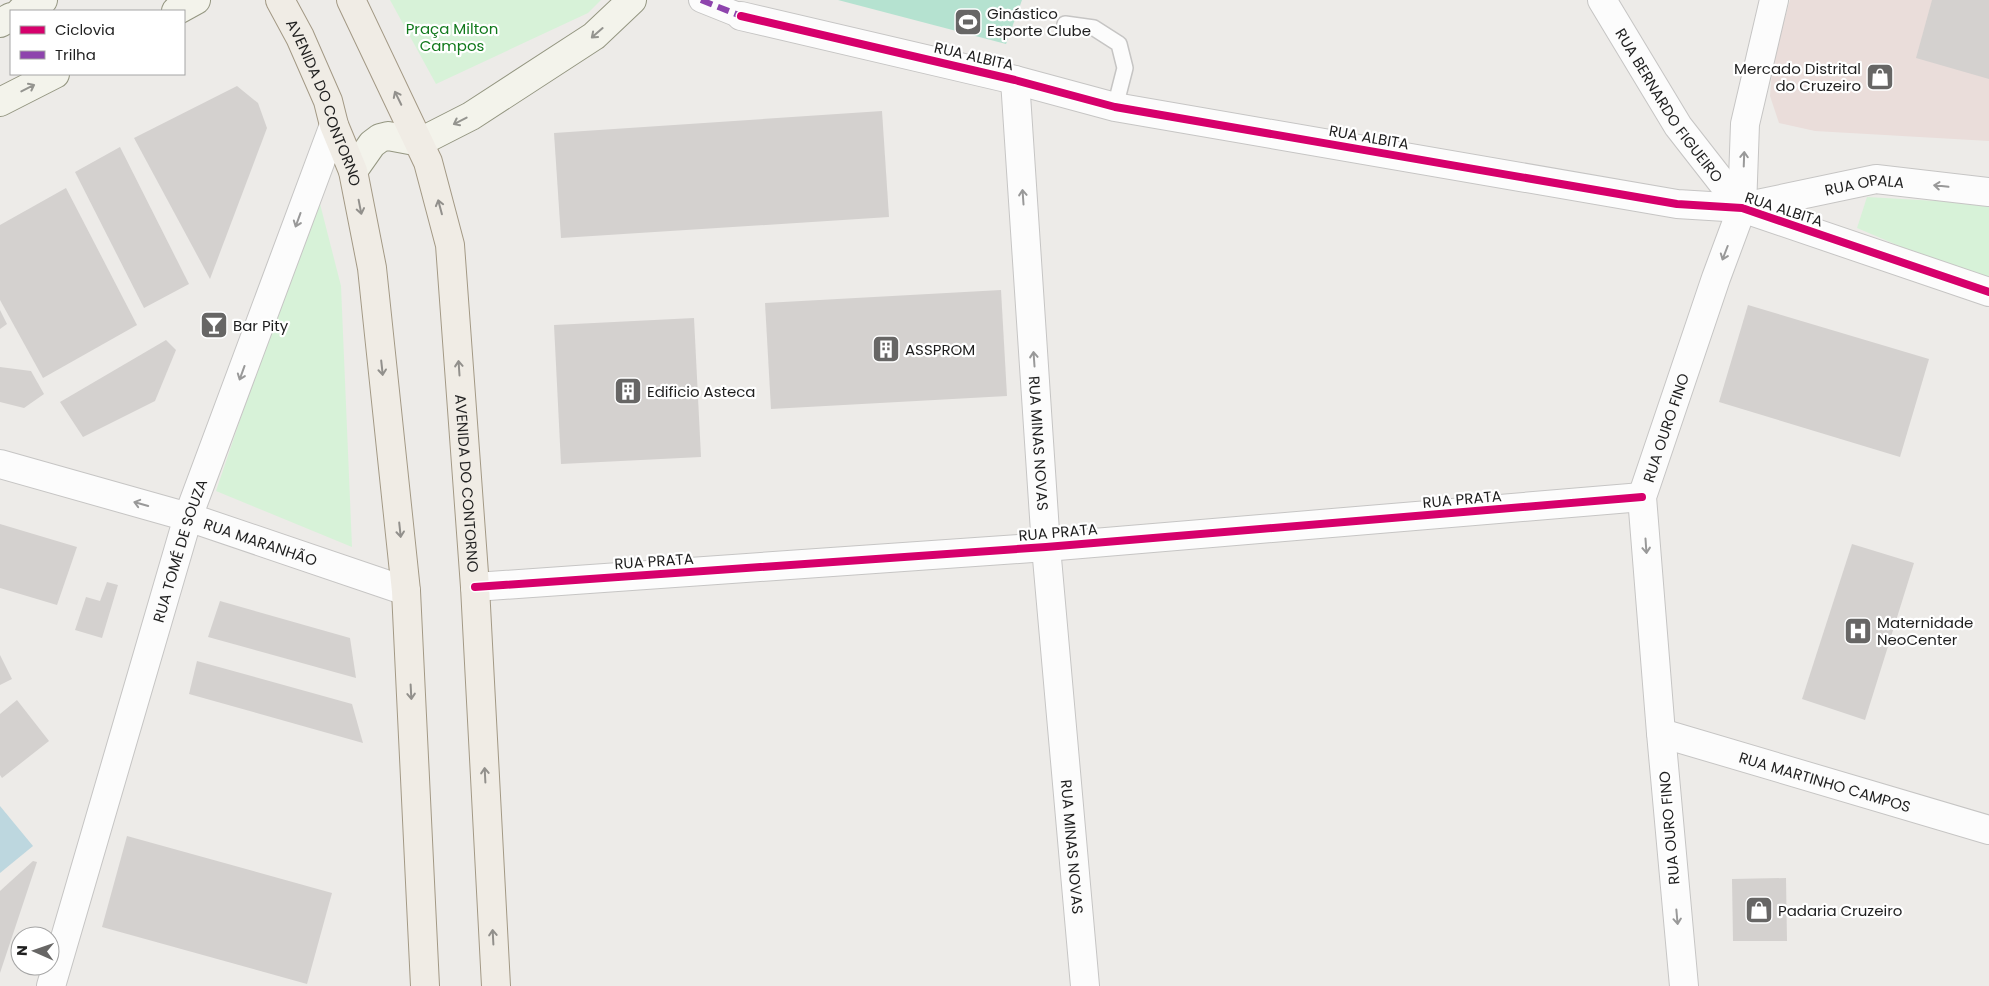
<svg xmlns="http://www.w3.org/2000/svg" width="1989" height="986" viewBox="0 0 1989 986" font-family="Poppins,sans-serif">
<rect width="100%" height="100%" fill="#edebe8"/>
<polygon fill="#eaddda" points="1790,0 1989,0 1989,141 1815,131 1779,123 1770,96 1773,59"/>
<g fill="#d7f2d8">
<polygon points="390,0 601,0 588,13 436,84"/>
<polygon points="317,192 341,286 352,547 216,491"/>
<polygon points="1867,197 1989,204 1989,284 1857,228"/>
</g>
<polygon fill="#b5e2d0" points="838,0 1022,0 1006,44"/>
<polygon fill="#bdd7df" points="0,806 33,846 0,873"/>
<g fill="#d4d1cf">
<polygon points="1932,0 1989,0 1989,79 1916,58"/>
<polygon points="237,86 258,103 267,128 210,279 134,138"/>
<polygon points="882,111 889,217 561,238 554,133"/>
<polygon points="120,147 189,284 144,308 75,172"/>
<polygon points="66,188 137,325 43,378 0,300 0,225"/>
<polygon points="1001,290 1007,396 771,409 765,303"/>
<polygon points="1748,305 1929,359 1900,457 1719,402"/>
<polygon points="0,310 7,324 0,329"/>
<polygon points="694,318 701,457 561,464 554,325"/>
<polygon points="166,340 176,350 155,401 83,437 60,402"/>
<polygon points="0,367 31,371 44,394 24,408 0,402"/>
<polygon points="0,524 77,547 57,605 0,588"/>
<polygon points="1852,544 1914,563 1865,720 1802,699"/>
<polygon points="107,582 118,585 102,638 75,630 86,597 100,601"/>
<polygon points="220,601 350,638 356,678 208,637"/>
<polygon points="0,655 12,679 0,685"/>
<polygon points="197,661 352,704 363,743 189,694"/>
<polygon points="17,700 49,741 2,778 0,775 0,714"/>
<polygon points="127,836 332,893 307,984 102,927"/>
<polygon points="33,861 37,862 0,973 0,891"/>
<polygon points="1786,878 1787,941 1733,941 1732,879"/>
</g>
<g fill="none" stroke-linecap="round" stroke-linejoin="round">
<g stroke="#c6c5c4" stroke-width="18">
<polyline id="service" points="1065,24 1094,28 1119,44 1125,68 1115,107"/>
</g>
<g stroke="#c6c5c4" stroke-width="26">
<polyline id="pedestrian" points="701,0 741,16"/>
</g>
<g stroke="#c6c5c4" stroke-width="30">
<g id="minor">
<path id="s1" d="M1602,0L1678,126L1742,208"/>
<polyline points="741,16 1015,80 1115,107 1677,204 1742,208 1989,292"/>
<path id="s2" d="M1015,80L1046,547L1085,986"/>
<path id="s3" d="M1743,207L1876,179L1989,192"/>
<path id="s4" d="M0,464L188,517L406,591"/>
<polyline points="475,587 1046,547 1642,497"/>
<path id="s5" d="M1661,733L1989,830"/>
<path id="s6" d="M51,986L188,517L334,125"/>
<path id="s7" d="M1684,986L1661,733L1642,497L1716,278L1742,208L1745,124L1774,0"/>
</g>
</g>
<g stroke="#949681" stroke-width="30">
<g id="secondary">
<polyline points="21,11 43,0"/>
<polyline points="176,11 196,0"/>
<polyline points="0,23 11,17"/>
<polyline points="0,102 55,74"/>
<polyline points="353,171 372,144 380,138 388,136 420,142 471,116 594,36 632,0"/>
</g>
</g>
<g stroke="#a39985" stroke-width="30">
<g id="primary">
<path id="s8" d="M280,0L300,37L328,101L334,125L353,171L372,268L406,591L425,986"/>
<path id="s9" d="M351,0L428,162L450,245L475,587L496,986"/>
</g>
</g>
<use href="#service" stroke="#fcfcfc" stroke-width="15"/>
<use href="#pedestrian" stroke="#fcfcfc" stroke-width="24"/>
<use href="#minor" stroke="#fcfcfc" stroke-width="28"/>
<use href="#secondary" stroke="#f3f3eb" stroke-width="28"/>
<use href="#primary" stroke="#f0ece5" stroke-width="28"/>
<polyline stroke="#8e44ad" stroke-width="6" stroke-dasharray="12 6" stroke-linecap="butt" points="701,0 741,16"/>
<g stroke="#fff" stroke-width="11">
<g id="cycleway">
<polyline points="741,16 1015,80 1115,107 1677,204 1742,208 1989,292"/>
<polyline points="475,587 1046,547 1642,497"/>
</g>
</g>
<use href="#cycleway" stroke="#d6006c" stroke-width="8"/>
</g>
<defs><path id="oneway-shaft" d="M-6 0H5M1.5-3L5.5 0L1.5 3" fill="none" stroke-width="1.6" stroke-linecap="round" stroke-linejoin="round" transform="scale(1.25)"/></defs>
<g stroke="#94948f">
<use href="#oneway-shaft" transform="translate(597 33) rotate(139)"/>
<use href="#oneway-shaft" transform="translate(28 88) rotate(-27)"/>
<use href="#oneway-shaft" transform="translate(460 121) rotate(153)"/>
</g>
<g stroke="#92908c">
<use href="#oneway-shaft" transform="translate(398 98) rotate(-116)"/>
<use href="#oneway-shaft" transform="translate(360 207) rotate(79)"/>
<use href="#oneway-shaft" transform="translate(440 207) rotate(-105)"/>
<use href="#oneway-shaft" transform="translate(382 368) rotate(84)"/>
<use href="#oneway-shaft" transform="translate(459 368) rotate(-94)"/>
<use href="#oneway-shaft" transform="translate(400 530) rotate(84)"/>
<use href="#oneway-shaft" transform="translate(411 692) rotate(87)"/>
<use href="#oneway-shaft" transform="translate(485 775) rotate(-93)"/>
<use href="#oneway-shaft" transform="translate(493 937) rotate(-93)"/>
</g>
<g stroke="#999">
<use href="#oneway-shaft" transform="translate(1744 159) rotate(-88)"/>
<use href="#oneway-shaft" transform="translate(1941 186) rotate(-174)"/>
<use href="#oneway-shaft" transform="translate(1023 197) rotate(-94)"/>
<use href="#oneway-shaft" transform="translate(298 220) rotate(110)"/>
<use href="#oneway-shaft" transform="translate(1725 253) rotate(111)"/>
<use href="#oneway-shaft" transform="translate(1034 359) rotate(-94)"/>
<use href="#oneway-shaft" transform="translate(242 373) rotate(110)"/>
<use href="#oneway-shaft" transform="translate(141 504) rotate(-164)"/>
<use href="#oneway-shaft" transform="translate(1646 546) rotate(86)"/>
<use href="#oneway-shaft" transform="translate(1677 917) rotate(85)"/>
</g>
<defs>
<g id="stadium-square" transform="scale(1.4375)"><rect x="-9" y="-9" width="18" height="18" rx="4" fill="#676665" stroke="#fff"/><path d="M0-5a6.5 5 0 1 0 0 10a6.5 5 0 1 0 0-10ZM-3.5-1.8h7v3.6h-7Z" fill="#fff"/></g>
<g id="shop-square" transform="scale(1.4375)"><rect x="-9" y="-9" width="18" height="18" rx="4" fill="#676665" stroke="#fff"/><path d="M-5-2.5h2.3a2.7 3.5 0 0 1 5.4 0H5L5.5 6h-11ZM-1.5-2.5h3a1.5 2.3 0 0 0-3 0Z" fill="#fff"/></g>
<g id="bar-square" transform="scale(1.4375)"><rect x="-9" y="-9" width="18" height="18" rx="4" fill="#676665" stroke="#fff"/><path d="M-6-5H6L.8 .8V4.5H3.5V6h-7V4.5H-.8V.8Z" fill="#fff"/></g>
<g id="building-square" transform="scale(1.4375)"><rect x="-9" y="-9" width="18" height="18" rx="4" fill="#676665" stroke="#fff"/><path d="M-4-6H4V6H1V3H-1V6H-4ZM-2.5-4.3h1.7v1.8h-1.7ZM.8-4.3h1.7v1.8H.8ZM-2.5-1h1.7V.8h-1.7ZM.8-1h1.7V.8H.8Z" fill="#fff"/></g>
<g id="hospital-square" transform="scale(1.4375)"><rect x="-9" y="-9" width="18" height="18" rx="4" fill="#676665" stroke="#fff"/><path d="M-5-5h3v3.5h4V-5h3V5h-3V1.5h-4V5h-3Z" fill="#fff"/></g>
</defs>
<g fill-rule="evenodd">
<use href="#stadium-square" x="968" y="22"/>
<use href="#shop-square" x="1880" y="77"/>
<use href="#bar-square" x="214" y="325"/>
<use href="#building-square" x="886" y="349"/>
<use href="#building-square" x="628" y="391"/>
<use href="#hospital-square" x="1858" y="631"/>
<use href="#shop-square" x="1759" y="910"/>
</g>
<g text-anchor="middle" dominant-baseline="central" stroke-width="4.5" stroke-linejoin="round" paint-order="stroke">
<g font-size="15" fill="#1f1f1f" stroke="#fff" text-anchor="start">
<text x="987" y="13">Ginástico<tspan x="987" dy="17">Esporte Clube</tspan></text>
<text x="1861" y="68" text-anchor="end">Mercado Distrital<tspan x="1861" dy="17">do Cruzeiro</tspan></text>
<text x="233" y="325">Bar Pity</text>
<text x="905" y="349">ASSPROM</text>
<text x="647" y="391">Edificio Asteca</text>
<text x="1877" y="622">Maternidade<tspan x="1877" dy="17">NeoCenter</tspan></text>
<text x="1778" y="910">Padaria Cruzeiro</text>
</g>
<g font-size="15" fill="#11791c" stroke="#fff">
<text x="452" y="28">Praça Milton<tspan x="452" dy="17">Campos</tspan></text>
</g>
<g font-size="15" fill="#1f1f1f" stroke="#fff">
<text transform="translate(974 56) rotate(13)">RUA ALBITA</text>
<text stroke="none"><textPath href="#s8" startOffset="112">AVENIDA DO CONTORNO</textPath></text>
<text stroke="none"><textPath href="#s1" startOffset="125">RUA BERNARDO FIGUEIRO</textPath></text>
<text transform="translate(1369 137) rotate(10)">RUA ALBITA</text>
<text stroke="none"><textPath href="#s3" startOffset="124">RUA OPALA</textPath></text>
<text transform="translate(1784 209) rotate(18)">RUA ALBITA</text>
<text stroke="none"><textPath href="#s7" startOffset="564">RUA OURO FINO</textPath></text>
<text stroke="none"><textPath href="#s2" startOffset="364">RUA MINAS NOVAS</textPath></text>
<text stroke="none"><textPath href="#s9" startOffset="504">AVENIDA DO CONTORNO</textPath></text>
<text transform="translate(1462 499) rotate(-5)">RUA PRATA</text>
<text transform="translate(1058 532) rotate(-5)">RUA PRATA</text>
<text stroke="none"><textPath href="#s4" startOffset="272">RUA MARANHÃO</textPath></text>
<text stroke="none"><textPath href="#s6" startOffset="454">RUA TOMÉ DE SOUZA</textPath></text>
<text transform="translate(654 561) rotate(-4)">RUA PRATA</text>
<text stroke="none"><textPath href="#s5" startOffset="171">RUA MARTINHO CAMPOS</textPath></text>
<text transform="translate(1669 828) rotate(-95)">RUA OURO FINO</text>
<text stroke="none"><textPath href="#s2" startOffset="769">RUA MINAS NOVAS</textPath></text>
</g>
</g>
<rect x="10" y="10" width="175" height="65" fill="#ffffff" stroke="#a5a5a5"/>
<rect x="20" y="26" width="25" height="8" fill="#d6006c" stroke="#a5a5a5"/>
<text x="55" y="35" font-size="15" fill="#1f1f1f">Ciclovia</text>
<rect x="20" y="51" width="25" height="8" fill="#8e44ad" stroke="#a5a5a5"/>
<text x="55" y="60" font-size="15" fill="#1f1f1f">Trilha</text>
<g transform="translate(35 951) rotate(272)"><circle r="24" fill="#ffffff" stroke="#a5a5a5"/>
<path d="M0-4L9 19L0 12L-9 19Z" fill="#676665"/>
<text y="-8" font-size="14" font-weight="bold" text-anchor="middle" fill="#1f1f1f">N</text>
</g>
</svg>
